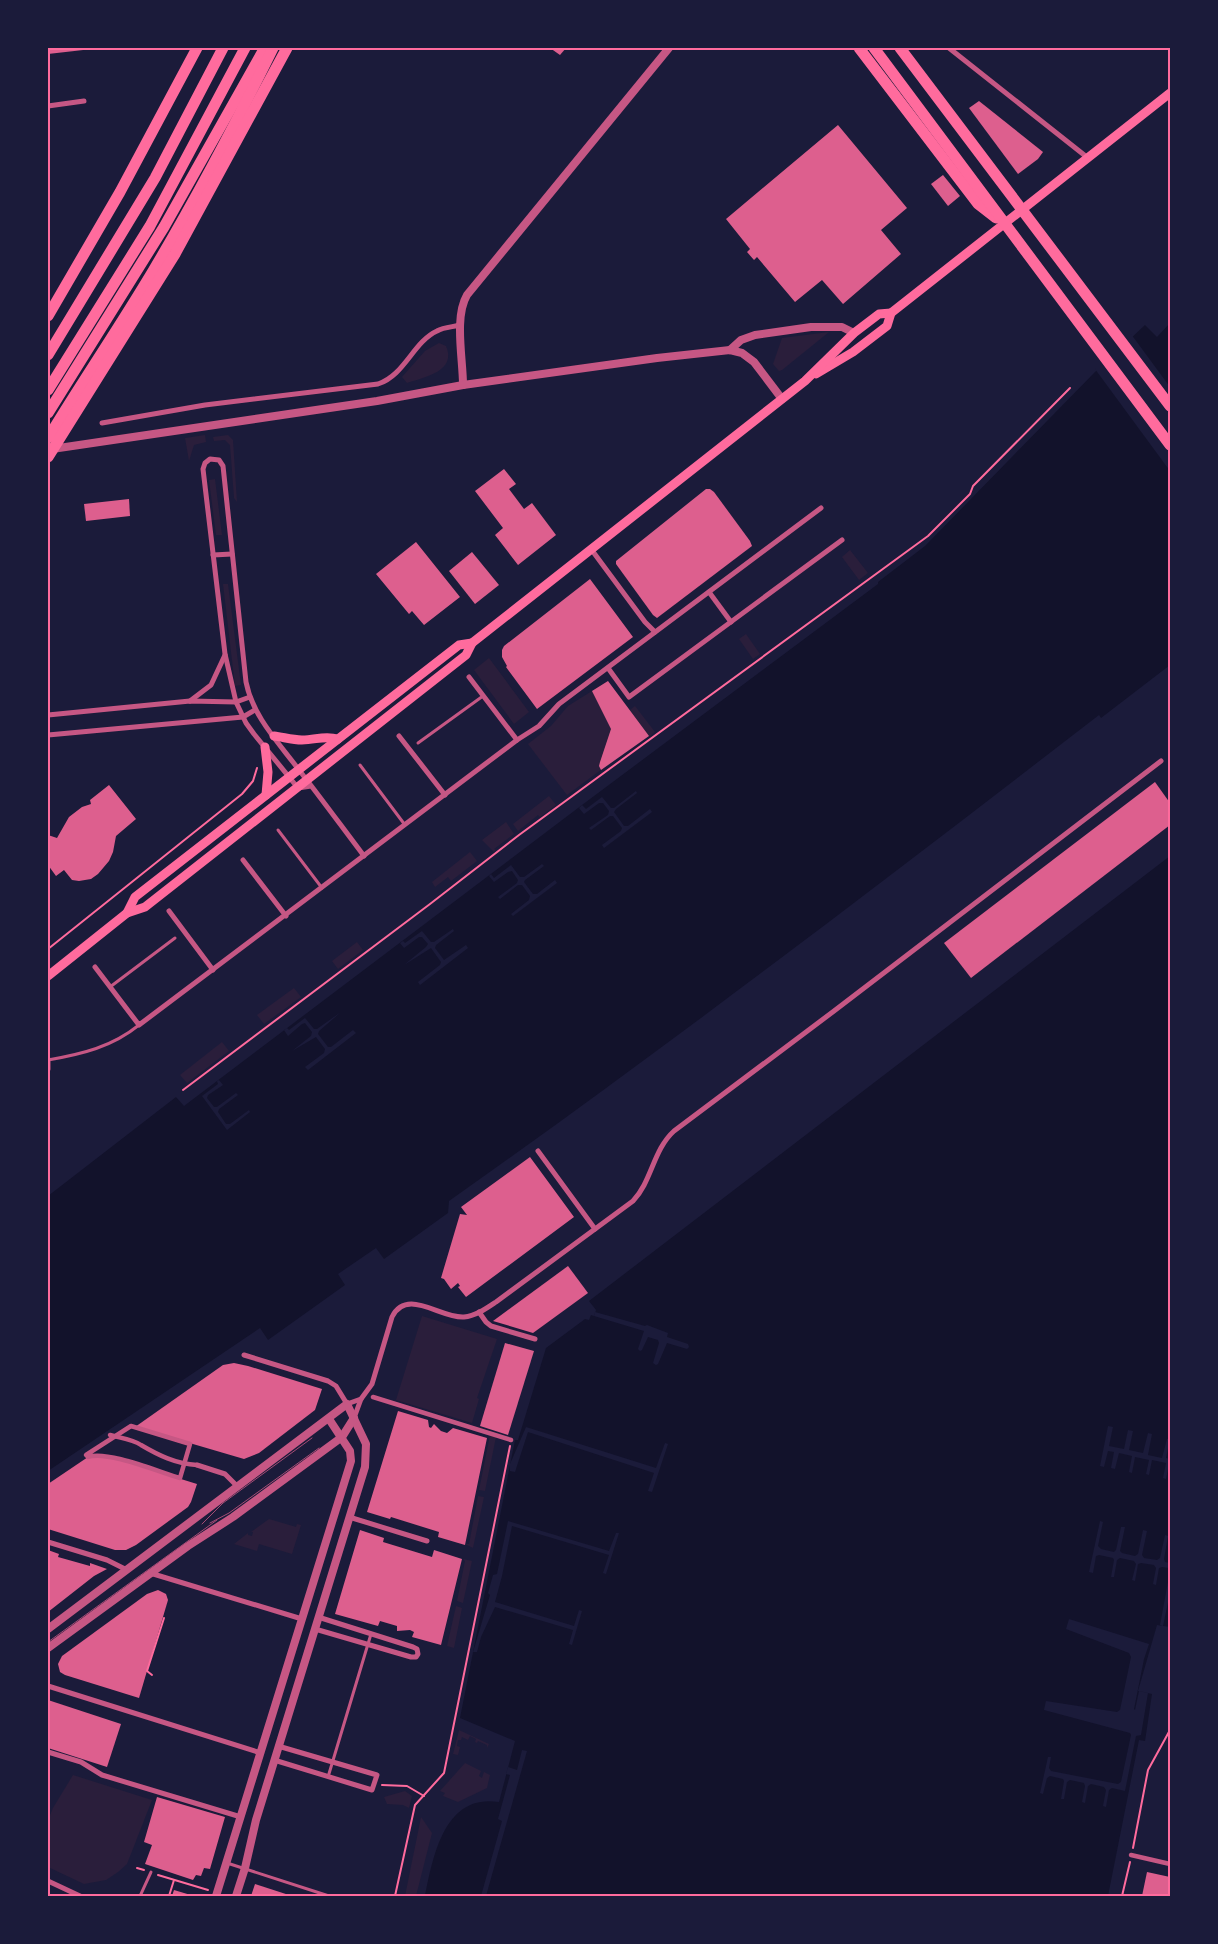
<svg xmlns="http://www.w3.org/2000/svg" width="1218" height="1944" viewBox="0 0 1218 1944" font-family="Roboto,sans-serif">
<rect width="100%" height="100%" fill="#1b1b3a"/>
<g fill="#2a1e3b">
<polygon points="829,332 782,370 779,371 773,364 782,338"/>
<path d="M439,343L446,346C457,371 425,377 407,383L402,377L425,351Z"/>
<polygon points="205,435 206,442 194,445 189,461 185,438"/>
<polygon points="228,435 233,440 237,502 234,498 230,445 225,440 214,441 213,437"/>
<polygon points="215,479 222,535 216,535 209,480"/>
<polygon points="850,550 868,573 859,580 842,557"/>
<polygon points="223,584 228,584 241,685 235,686"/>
<polygon points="746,634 760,654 753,659 739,639"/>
<polygon points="489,658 529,712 514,724 474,670"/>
<polygon points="608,681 630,710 635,706 655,732 650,736 648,735 567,795 528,744 551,726 568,706"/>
<polygon points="549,796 556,805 540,817 538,815 518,831 513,824"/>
<polygon points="506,822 514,834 494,849 496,850 494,852 482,840"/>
<polygon points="470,852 477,861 451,881 448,877 435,887 432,882"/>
<polygon points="357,942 363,950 338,969 332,961"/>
<polygon points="294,988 301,997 264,1024 257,1015"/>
<polygon points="222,1042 229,1051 187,1083 180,1075"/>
<polygon points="422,1316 497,1339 477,1398 479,1399 472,1423 396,1400"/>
<polygon points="490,1435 496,1437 485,1491 479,1490"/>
<polygon points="478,1496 484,1497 473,1548 465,1544 469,1544"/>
<polygon points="269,1519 296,1527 297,1524 301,1525 292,1554 259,1544 257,1551 234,1544 248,1533 248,1535 252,1536 253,1532 251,1532"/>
<polygon points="463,1559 472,1561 463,1603 457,1601 465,1561"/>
<polygon points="456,1606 462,1608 454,1648 447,1646"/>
<polygon points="459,1730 489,1744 487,1748 487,1745 478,1741 477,1743 475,1742 476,1739 470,1736 468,1740 462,1737 461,1740 458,1740 457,1746 460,1747 458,1755 453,1754"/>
<polygon points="465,1763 481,1771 479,1776 482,1778 484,1772 490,1775 487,1788 458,1802 443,1796 445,1793 440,1791"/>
<polygon points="73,1775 152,1800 127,1864 118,1872 106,1880 84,1884 48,1867 48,1820 53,1808"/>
<polygon points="405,1791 412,1796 409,1808 403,1805 387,1804 384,1797"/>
<polygon points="421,1817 432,1833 416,1896 405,1896"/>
</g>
<g fill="#12122b">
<path d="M1170,323V665L1101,718L1099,715C885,880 670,1045 449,1201L448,1213L384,1259L376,1248L338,1274L345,1285L268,1340L260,1328L48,1471V1196L176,1097L184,1106L582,805L878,584V582L925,546L1095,372L1145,325L1157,337Z"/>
<path d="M1170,856V1627L1157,1625L1138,1691L1152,1694L1145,1741L1139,1740L1108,1896H425C433,1857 444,1793 499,1802L515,1741L460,1718L515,1440H518L546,1348L585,1319L589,1320L591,1315L594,1316L596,1310L589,1301Z"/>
</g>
<g fill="#1b1b3a">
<polygon points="1131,334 1170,387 1170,471 1095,369"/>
<polygon points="636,791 637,793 616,809 614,812 624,826 628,826 650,809 652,812 604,848 602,845 621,831 622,828 613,816 610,816 591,830 589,828 608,815 609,811 603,803 599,803 584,814 579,808 582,805 586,809 602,797 611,808 614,808"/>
<polygon points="542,864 544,866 525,880 524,882 533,894 537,894 555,880 557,883 513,916 511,914 529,900 530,896 522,885 518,885 500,899 498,897 517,883 518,880 512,871 508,872 494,882 489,876 491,874 494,878 511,865 520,877 524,877"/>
<polygon points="453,929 454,931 436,945 435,948 444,960 466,945 468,948 420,985 418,982 440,965 441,962 431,948 404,965 426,947 428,944 422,937 419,937 404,948 400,943 403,941 405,943 422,931 431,942 434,942"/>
<polygon points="341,1012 319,1031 318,1034 328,1047 331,1047 353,1030 356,1033 308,1070 305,1067 324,1053 325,1049 316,1037 292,1051 311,1036 312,1032 305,1023 302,1024 288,1036 284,1030 287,1028 289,1030 305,1018 314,1029 317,1029"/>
<polygon points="219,1080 223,1085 208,1095 207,1098 214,1107 217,1107 236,1093 238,1095 219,1109 218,1112 226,1124 230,1124 249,1110 250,1112 227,1130 202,1096 218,1084 217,1081"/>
<polygon points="595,1312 645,1326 647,1325 668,1333 667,1337 688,1344 689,1347 687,1349 667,1343 658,1364 656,1365 653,1363 659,1343 658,1340 648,1337 642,1350 640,1351 638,1349 644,1331 594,1316"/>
<polygon points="1108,1426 1113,1427 1109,1446 1124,1449 1128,1430 1133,1431 1129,1450 1143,1453 1148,1433 1152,1434 1148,1455 1162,1458 1167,1439 1170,1439 1166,1458 1170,1459 1170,1464 1169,1464 1166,1479 1163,1478 1166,1463 1152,1460 1149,1475 1146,1474 1149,1460 1135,1457 1132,1473 1129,1472 1132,1456 1119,1453 1115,1469 1111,1468 1114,1452 1108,1451 1104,1467 1100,1466"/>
<polygon points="526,1427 656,1468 665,1443 668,1444 652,1492 648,1491 654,1473 528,1432 515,1472 510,1471 510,1464"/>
<polygon points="508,1521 609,1551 616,1533 619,1533 606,1574 603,1573 609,1555 512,1526 502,1576 495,1602 574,1626 579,1610 582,1611 572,1645 569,1644 573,1630 495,1607 481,1637 477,1652 473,1652 490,1595 488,1593 493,1575 497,1574"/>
<polygon points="1100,1521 1103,1522 1098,1546 1101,1549 1114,1552 1116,1550 1121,1527 1125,1527 1120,1551 1122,1553 1135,1556 1138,1554 1143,1530 1147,1531 1142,1555 1144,1558 1157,1560 1160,1558 1165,1535 1168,1536 1164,1559 1165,1562 1170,1563 1170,1593 1163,1626 1160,1625 1170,1571 1169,1568 1162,1567 1159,1568 1156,1585 1153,1584 1156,1568 1154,1565 1141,1563 1138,1564 1135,1581 1132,1580 1136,1564 1134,1561 1120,1558 1117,1560 1114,1577 1111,1577 1114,1560 1113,1558 1099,1555 1096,1556 1093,1573 1089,1572"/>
<polygon points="1069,1619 1149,1644 1144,1659 1134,1709 1135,1710 1139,1691 1148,1693 1141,1735 1136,1736 1125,1791 1112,1788 1109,1790 1106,1807 1103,1806 1106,1790 1104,1787 1091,1784 1088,1786 1085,1803 1082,1802 1085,1786 1084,1783 1070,1780 1067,1782 1064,1799 1061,1799 1064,1781 1063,1779 1050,1776 1047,1778 1043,1794 1040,1793 1048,1757 1051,1757 1049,1768 1051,1771 1118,1784 1121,1782 1131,1735 1130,1733 1044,1710 1046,1701 1117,1712 1120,1710 1131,1657 1129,1653 1066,1629"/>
<polygon points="522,1750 527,1751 486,1896 481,1896 502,1821 498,1819 510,1775 506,1774 508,1767 517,1770"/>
</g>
<g fill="#dd5f8e">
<polygon points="48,48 92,48 92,49 48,54"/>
<polygon points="550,48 566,48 560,55"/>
<polygon points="979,101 1043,152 1038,159 1018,174 969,108"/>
<polygon points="838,125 907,208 881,230 901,254 843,304 822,280 795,302 757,257 754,260 747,252 750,249 726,219"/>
<polygon points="943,175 960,196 948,206 931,184"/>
<polygon points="504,469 516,484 509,489 524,509 532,503 556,535 518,565 495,535 503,528 475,491"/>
<polygon points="706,489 710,489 714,492 750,541 752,546 657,618 653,615 616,564 616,561"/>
<polygon points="129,499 130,516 86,521 84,504"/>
<polygon points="416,542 460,597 424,625 412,611 409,614 376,574"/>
<polygon points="472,552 499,585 475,604 449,571"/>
<polygon points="590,579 633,637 537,709 506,667 507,666 502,657 502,650 504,646"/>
<polygon points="608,681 649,736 601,770 599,766 600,762 611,729 592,691"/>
<polygon points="1155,782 1170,803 1170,825 971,978 944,943"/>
<polygon points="109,785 136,819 116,836 113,852 109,861 98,874 91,879 79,881 72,880 64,870 56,876 48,865 48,835 57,838 69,817 82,807 91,804 90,800"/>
<polygon points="530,1157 574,1217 466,1297 458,1287 460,1286 458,1283 451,1289 444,1279 441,1278 460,1214 467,1215 461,1207"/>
<polygon points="568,1266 588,1293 533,1333 493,1321"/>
<polygon points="505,1343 534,1351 508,1435 480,1426"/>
<polygon points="234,1363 248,1366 322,1389 315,1410 259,1453 244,1459 135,1427 223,1365"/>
<polygon points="398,1411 428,1420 429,1427 431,1428 434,1424 441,1431 447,1433 453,1428 487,1438 465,1545 438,1537 439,1532 391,1517 390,1519 367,1512"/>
<polygon points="107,1456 197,1484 191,1502 188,1507 136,1545 126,1550 115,1550 48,1529 48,1484 88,1457"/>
<polygon points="360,1530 384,1538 383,1542 432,1557 434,1550 462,1559 441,1645 412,1637 414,1632 410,1630 397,1631 397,1626 380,1621 378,1626 335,1614"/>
<polygon points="48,1550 59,1554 58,1557 90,1566 90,1563 107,1569 94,1576 48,1612"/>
<polygon points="158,1590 166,1594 168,1600 139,1698 65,1675 60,1672 58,1664 62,1656 147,1594"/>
<polygon points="48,1700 121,1724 107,1767 48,1748"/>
<polygon points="157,1797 225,1817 210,1869 204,1868 201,1876 196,1875 193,1880 145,1864 152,1845 144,1842"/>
<polygon points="1147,1872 1170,1877 1170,1896 1142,1896"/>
<polygon points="255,1884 292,1896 251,1896"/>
<polygon points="174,1890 194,1896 172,1896"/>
</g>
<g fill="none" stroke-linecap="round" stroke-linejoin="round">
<g stroke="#ff6b9d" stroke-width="2">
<polyline points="48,949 242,794 253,781 257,768"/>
<polyline points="183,1090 430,904 519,835 928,536 970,494 973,486 1070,388"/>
<polyline points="152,1675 147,1671 164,1618"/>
<polyline points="382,1785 407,1786 424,1796"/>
<polyline points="1133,1848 1148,1770 1170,1730"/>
<polyline points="137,1868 144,1870"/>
<polyline points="158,1875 208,1890"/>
<polyline points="169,1896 174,1880"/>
<polyline points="395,1896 415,1805 444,1773 510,1446"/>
<polyline points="1122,1896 1130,1862"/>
</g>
<g stroke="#c65784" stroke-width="3">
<polyline points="418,743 483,696"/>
<polyline points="360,765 405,825"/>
<polyline points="278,830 322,888"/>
<polyline points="110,987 175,938"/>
<path d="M48,1060C82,1054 112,1047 139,1025"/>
<polyline points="328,1777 371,1634"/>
<polyline points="227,1863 329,1896"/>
<polyline points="140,1896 151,1872"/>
</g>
<g stroke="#c65784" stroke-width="4.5">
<polyline points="373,1397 511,1440"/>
<path d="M131,1426L190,1444L180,1478C159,1472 107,1450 88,1457L86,1455Z"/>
<path d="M110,1435C120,1438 132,1439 141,1445C158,1455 176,1464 197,1465"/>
<polyline points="1131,1855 1170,1864"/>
</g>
<g stroke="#c65784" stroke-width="5">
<polyline points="949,48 1088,158"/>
<polyline points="48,106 84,101"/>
<path d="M102,423L205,405L378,384C405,375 413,342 437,331C444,327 453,327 460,325"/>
<polyline points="591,549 645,622 655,632"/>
<polyline points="213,555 232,554"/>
<polyline points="709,592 731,622"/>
<polyline points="608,668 629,697 842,540"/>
<polyline points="469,677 517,740"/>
<polyline points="190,701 211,685 225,655"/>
<polyline points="48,715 190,701 236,702 250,697"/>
<polyline points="48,735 243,717 255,710"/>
<polyline points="399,736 445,795"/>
<path d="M311,786L298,788L254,734L246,723L236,702L225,654L203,469L205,463L210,459L219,460L223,466L246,682C253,717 279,743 299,770C321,798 342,827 364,856"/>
<polyline points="243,860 286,916"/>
<polyline points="169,911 213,970"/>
<polyline points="95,967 139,1025 517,740 539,726 559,704 821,508"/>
<polyline points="48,1059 48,1069"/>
<polyline points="538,1151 595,1229"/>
<polyline points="479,1312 486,1322 491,1326 535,1339"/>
<polyline points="244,1355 328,1381 336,1386 347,1404 361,1399"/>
<path d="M354,1418L361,1399L372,1384L392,1317C407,1287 441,1319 464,1317C476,1316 487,1308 496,1302L633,1201C652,1181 653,1150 674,1131L834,1011L1161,761"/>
<polyline points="197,1465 225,1474 237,1486"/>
<polyline points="349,1517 427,1541"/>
<polyline points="48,1542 107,1560 127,1570"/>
<polyline points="150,1573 302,1619"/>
<polyline points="315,1629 411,1657 416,1657 418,1654 417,1649 413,1647 318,1617"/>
<polyline points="48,1686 261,1753"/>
<polyline points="48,1752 81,1762 102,1775 241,1817"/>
<polyline points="274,1760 372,1790 377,1775 278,1746"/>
<polyline points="48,1881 80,1896"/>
</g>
<g stroke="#c65784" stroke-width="8">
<polyline points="730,350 741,340 755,335 811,327 842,327 854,333"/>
<path d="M463,385C463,359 454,317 467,295L669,48"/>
<polyline points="52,449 377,401 463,385 657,358 730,350 742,353 754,362 782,399"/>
<polyline points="48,1629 347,1404 366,1444 365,1467 256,1820 245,1868 236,1896"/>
<polyline points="48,1648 188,1546 233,1517 342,1437 354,1418"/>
<polyline points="216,1896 351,1461 350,1451 329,1419"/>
</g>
<g stroke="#ff6b9d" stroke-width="9">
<polyline points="816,374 853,352 887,326 891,313 1170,93"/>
<path d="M274,736C283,737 292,740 302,740C316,740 324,735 338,739"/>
<polyline points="265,747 268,772 266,795"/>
<polyline points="127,913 135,897 459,645 472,643"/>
<polyline points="48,976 127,913 145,907 466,655 472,643 805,381 854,333 879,314 891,313"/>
</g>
<g stroke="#ff6b9d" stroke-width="11">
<polyline points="859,48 978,204 996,218"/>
<polyline points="874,48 1170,445"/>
<polyline points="900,48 1170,406"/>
<polyline points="48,316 120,192 197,48"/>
<polyline points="48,355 155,178 223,48"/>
<polyline points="48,390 150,226 245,48"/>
<polyline points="48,413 164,227 263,51"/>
<path d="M48,438C82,382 119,328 153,271C196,199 236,123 273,48"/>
<polyline points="48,457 175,254 287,48"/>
</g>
<g stroke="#a44b75" stroke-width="1">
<polyline points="210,1523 229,1513 319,1448"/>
<polyline points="202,1524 223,1503 312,1438"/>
<polyline points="48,1642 217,1520"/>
</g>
</g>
<rect width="1218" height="1944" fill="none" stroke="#1b1b3a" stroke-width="98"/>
<rect x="49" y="49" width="1120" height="1846" fill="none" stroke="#ff6b9d" stroke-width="2"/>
</svg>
